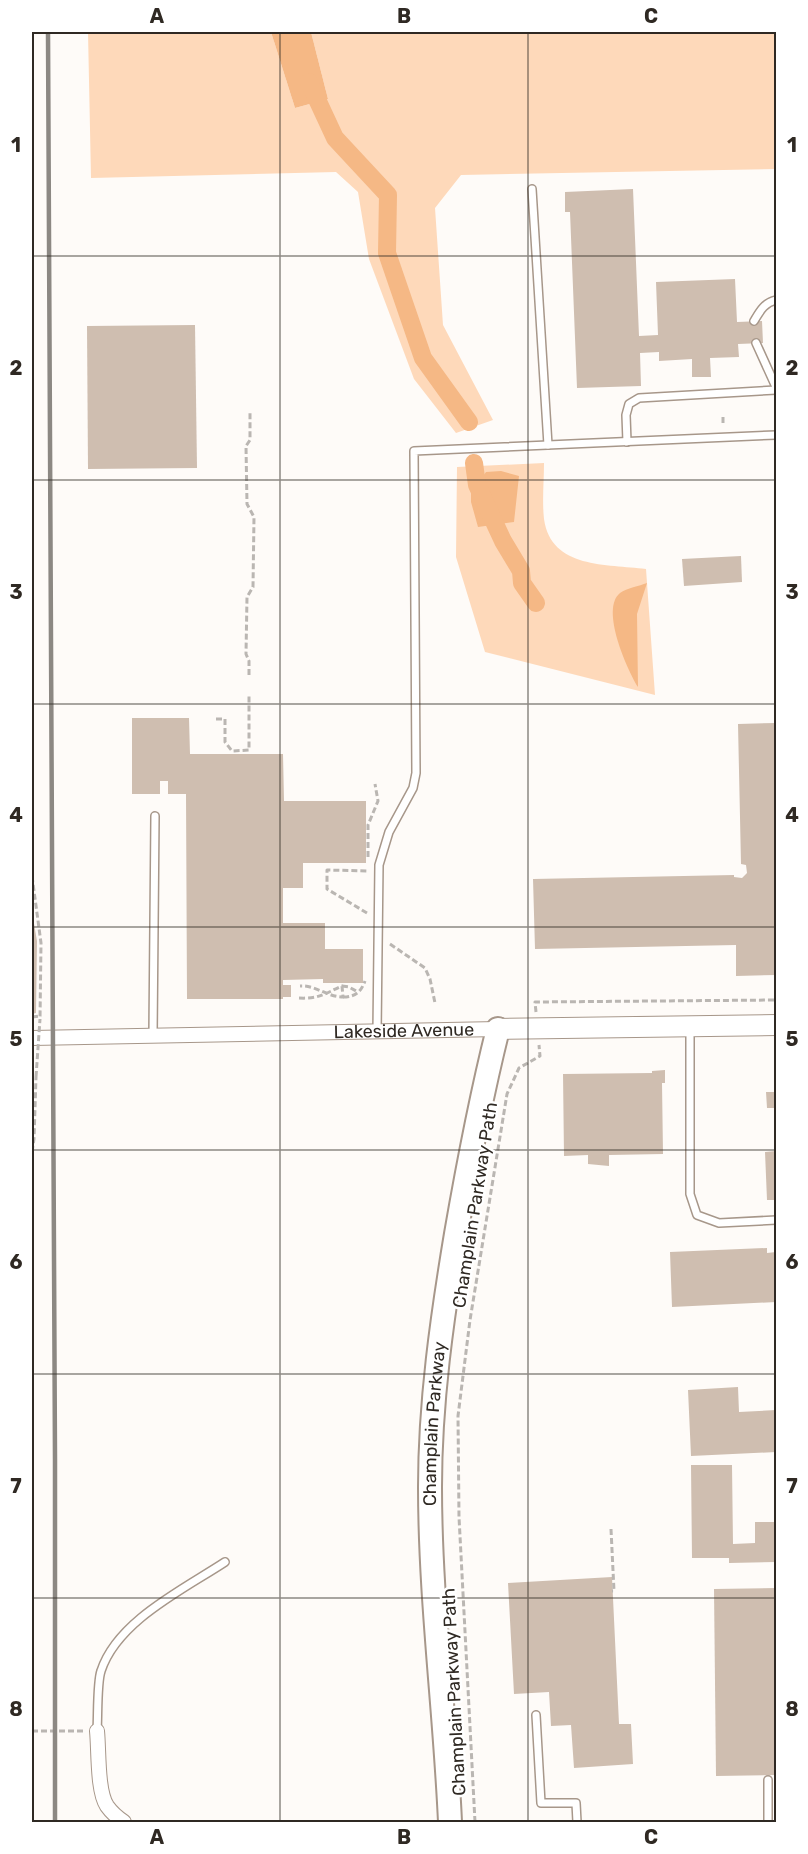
<svg xmlns="http://www.w3.org/2000/svg" width="808" height="1854" viewBox="0 0 808 1854" font-family="Rubik,sans-serif">
<rect width="100%" height="100%" fill="#fefbf8"/>
<g fill="#fed9ba">
<polygon points="88,32 271,32 295,108 328,99 311,32 776,32 776,169 461,175 435,208 443,325 493,420 456,433 414,379 369,259 358,192 336,172 91,178"/>
<path d="M544,463C544,481 542,501 544,519C551,569 607,564 646,569L655,695L485,652L456,557L457,467Z"/>
</g>
<g fill="#f5b885">
<polygon points="271,32 311,32 328,99 295,108"/>
<polygon points="501,471 519,476 514,522 478,527 471,502 471,479 481,479 486,472"/>
<path d="M647,583L637,614L638,687C627,669 600,609 620,593C627,588 639,586 647,583Z"/>
</g>
<g fill="none" stroke-linecap="round" stroke-linejoin="round">
<g stroke="#f5b885" stroke-width="18">
<polyline points="309,82 335,138 388,195 387,253 423,358 469,422"/>
<polyline points="474,463 477,485 503,541 521,571 522,583 536,603"/>
</g>
</g>
<g fill="#cfbeb0">
<polygon points="633,189 639,336 658,335 656,282 735,279 737,322 762,321 763,343 738,344 739,357 710,358 711,377 692,377 692,359 659,361 659,352 640,353 641,386 577,388 570,212 565,212 565,192"/>
<polygon points="195,325 197,468 88,469 87,326"/>
<polygon points="741,556 742,582 684,586 682,559"/>
<polygon points="132,718 189,718 190,754 283,754 284,801 366,801 366,863 303,863 303,888 283,888 283,923 325,923 325,949 363,949 363,983 323,983 323,979 283,980 283,985 291,985 291,997 283,997 283,999 187,999 186,794 168,794 168,781 160,781 160,794 132,794"/>
<polygon points="776,723 776,975 736,976 736,945 535,949 533,879 734,875 734,877 742,878 747,873 746,865 741,864 738,724"/>
<polygon points="32,912 37,941 36,1013 32,1014"/>
<polygon points="665,1070 665,1083 662,1083 663,1154 609,1155 609,1166 588,1164 588,1155 564,1156 563,1074 652,1073 652,1071"/>
<polygon points="766,1092 776,1092 776,1108 767,1108"/>
<polygon points="776,1151 776,1200 767,1200 765,1152"/>
<polygon points="767,1248 767,1253 776,1252 776,1302 672,1307 670,1252"/>
<polygon points="738,1387 739,1412 776,1410 776,1452 691,1456 688,1390"/>
<polygon points="691,1465 732,1465 733,1544 755,1543 755,1522 776,1522 776,1562 729,1563 729,1558 692,1558"/>
<polygon points="612,1577 619,1724 631,1724 633,1764 574,1768 571,1725 551,1726 549,1692 514,1694 508,1583"/>
<polygon points="776,1588 776,1775 716,1776 714,1589"/>
</g>
<g fill="none" stroke-linecap="round" stroke-linejoin="round">
<g stroke="#a7978a" stroke-width="10">
<g id="lane">
<polyline points="532,189 548,445"/>
<path d="M754,321C760,311 764,303 776,300"/>
<polyline points="756,343 776,387"/>
<polyline points="627,442 626,415 629,404 639,398 776,390"/>
<polyline points="690,1029 690,1194 697,1215 719,1223 776,1220"/>
<polyline points="377,1032 379,865 389,832 413,788 416,773 414,451 776,435"/>
<polyline points="153,1035 155,816"/>
<polyline points="536,1715 541,1803 576,1803 577,1822"/>
<path d="M97,1731C98,1716 97,1682 101,1671C117,1621 184,1589 225,1562"/>
<polyline points="768,1780 768,1822"/>
</g>
</g>
<g stroke="#a7978a" stroke-width="16">
<g id="street">
<path id="s1" d="M32,1038L498,1029"/>
<path d="M97,1731C99,1750 97,1791 107,1806C112,1813 118,1818 124,1822"/>
</g>
</g>
<g stroke="#a7978a" stroke-width="22">
<polyline id="secondary" points="498,1029 776,1025"/>
</g>
<g stroke="#a7978a" stroke-width="26">
<g id="primary">
<path id="s2" d="M450,1822C445,1710 430,1599 430,1487C430,1402 442,1318 456,1234C468,1165 481,1097 498,1029"/>
</g>
</g>
<g stroke="#bab6b2" stroke-width="3" stroke-dasharray="6 3" stroke-linecap="butt">
<polyline points="723,417 723,423"/>
<polyline points="249,675 249,661 246,654 247,597 253,587 254,517 247,504 246,446 250,440 250,413"/>
<polyline points="216,719 225,719 225,742 232,751 249,750 249,696"/>
<polyline points="368,857 368,825 378,801 375,784"/>
<polyline points="32,876 41,943 40,1019"/>
<polyline points="367,913 327,889 327,870 368,871"/>
<polyline points="390,944 425,968 430,979 435,1003"/>
<polyline points="342,986 349,987 358,992"/>
<path d="M343,997C355,997 361,992 365,981"/>
<path d="M299,998C319,999 324,994 342,986L343,997C327,997 316,985 300,986"/>
<polyline points="536,1012 535,1002 776,1000"/>
<polyline points="32,1017 41,1016"/>
<polyline points="32,1152 34,1139 36,1077"/>
<polyline points="611,1529 614,1591 612,1591"/>
<polyline points="32,1731 84,1731"/>
<polyline points="475,1822 459,1517 458,1416 470,1320 507,1094 519,1068 540,1056 539,1045"/>
</g>
<use href="#lane" stroke="#fff" stroke-width="7"/>
<use href="#street" stroke="#fff" stroke-width="14"/>
<use href="#secondary" stroke="#fff" stroke-width="20"/>
<use href="#primary" stroke="#fff" stroke-width="22"/>
<polyline stroke="#8c8883" stroke-width="4.5" points="48,32 55,1459 55,1822"/>
<polyline stroke="#bab6b2" stroke-width="3" stroke-dasharray="6 3" stroke-linecap="butt" points="36,1077 40,1019"/>
</g>
<path fill="none" stroke="#2f2923" stroke-width="1.5" stroke-opacity="0.55" d="M280,32V1822M528,32V1822M32,256H776M32,480H776M32,704H776M32,927H776M32,1150H776M32,1374H776M32,1598H776"/>
<g text-anchor="middle" dominant-baseline="central" stroke-width="5" stroke-linejoin="round" paint-order="stroke">
<g font-size="18" fill="#2f2923" stroke="#fff">
<text stroke="none"><textPath href="#s1" startOffset="372">Lakeside Avenue</textPath></text>
<text transform="translate(475 1205) rotate(-81)">Champlain Parkway Path</text>
<text stroke="none"><textPath href="#s2" startOffset="399">Champlain Parkway</textPath></text>
<text transform="translate(454 1692) rotate(-93)">Champlain Parkway Path</text>
</g>
</g>
<rect width="808" height="1854" fill="none" stroke="#ffffff" stroke-width="66"/>
<rect x="33" y="33" width="742" height="1788" fill="none" stroke="#2f2923" stroke-width="2"/>
<g font-size="20" text-anchor="middle" font-weight="bold" fill="#2f2923">
<text x="157" y="23">A</text>
<text x="404" y="23">B</text>
<text x="651" y="23">C</text>
<text x="16" y="152">1</text>
<text x="792" y="152">1</text>
<text x="16" y="375">2</text>
<text x="792" y="375">2</text>
<text x="16" y="599">3</text>
<text x="792" y="599">3</text>
<text x="16" y="822">4</text>
<text x="792" y="822">4</text>
<text x="16" y="1046">5</text>
<text x="792" y="1046">5</text>
<text x="16" y="1269">6</text>
<text x="792" y="1269">6</text>
<text x="16" y="1493">7</text>
<text x="792" y="1493">7</text>
<text x="16" y="1716">8</text>
<text x="792" y="1716">8</text>
<text x="157" y="1844">A</text>
<text x="404" y="1844">B</text>
<text x="651" y="1844">C</text>
</g>
</svg>
